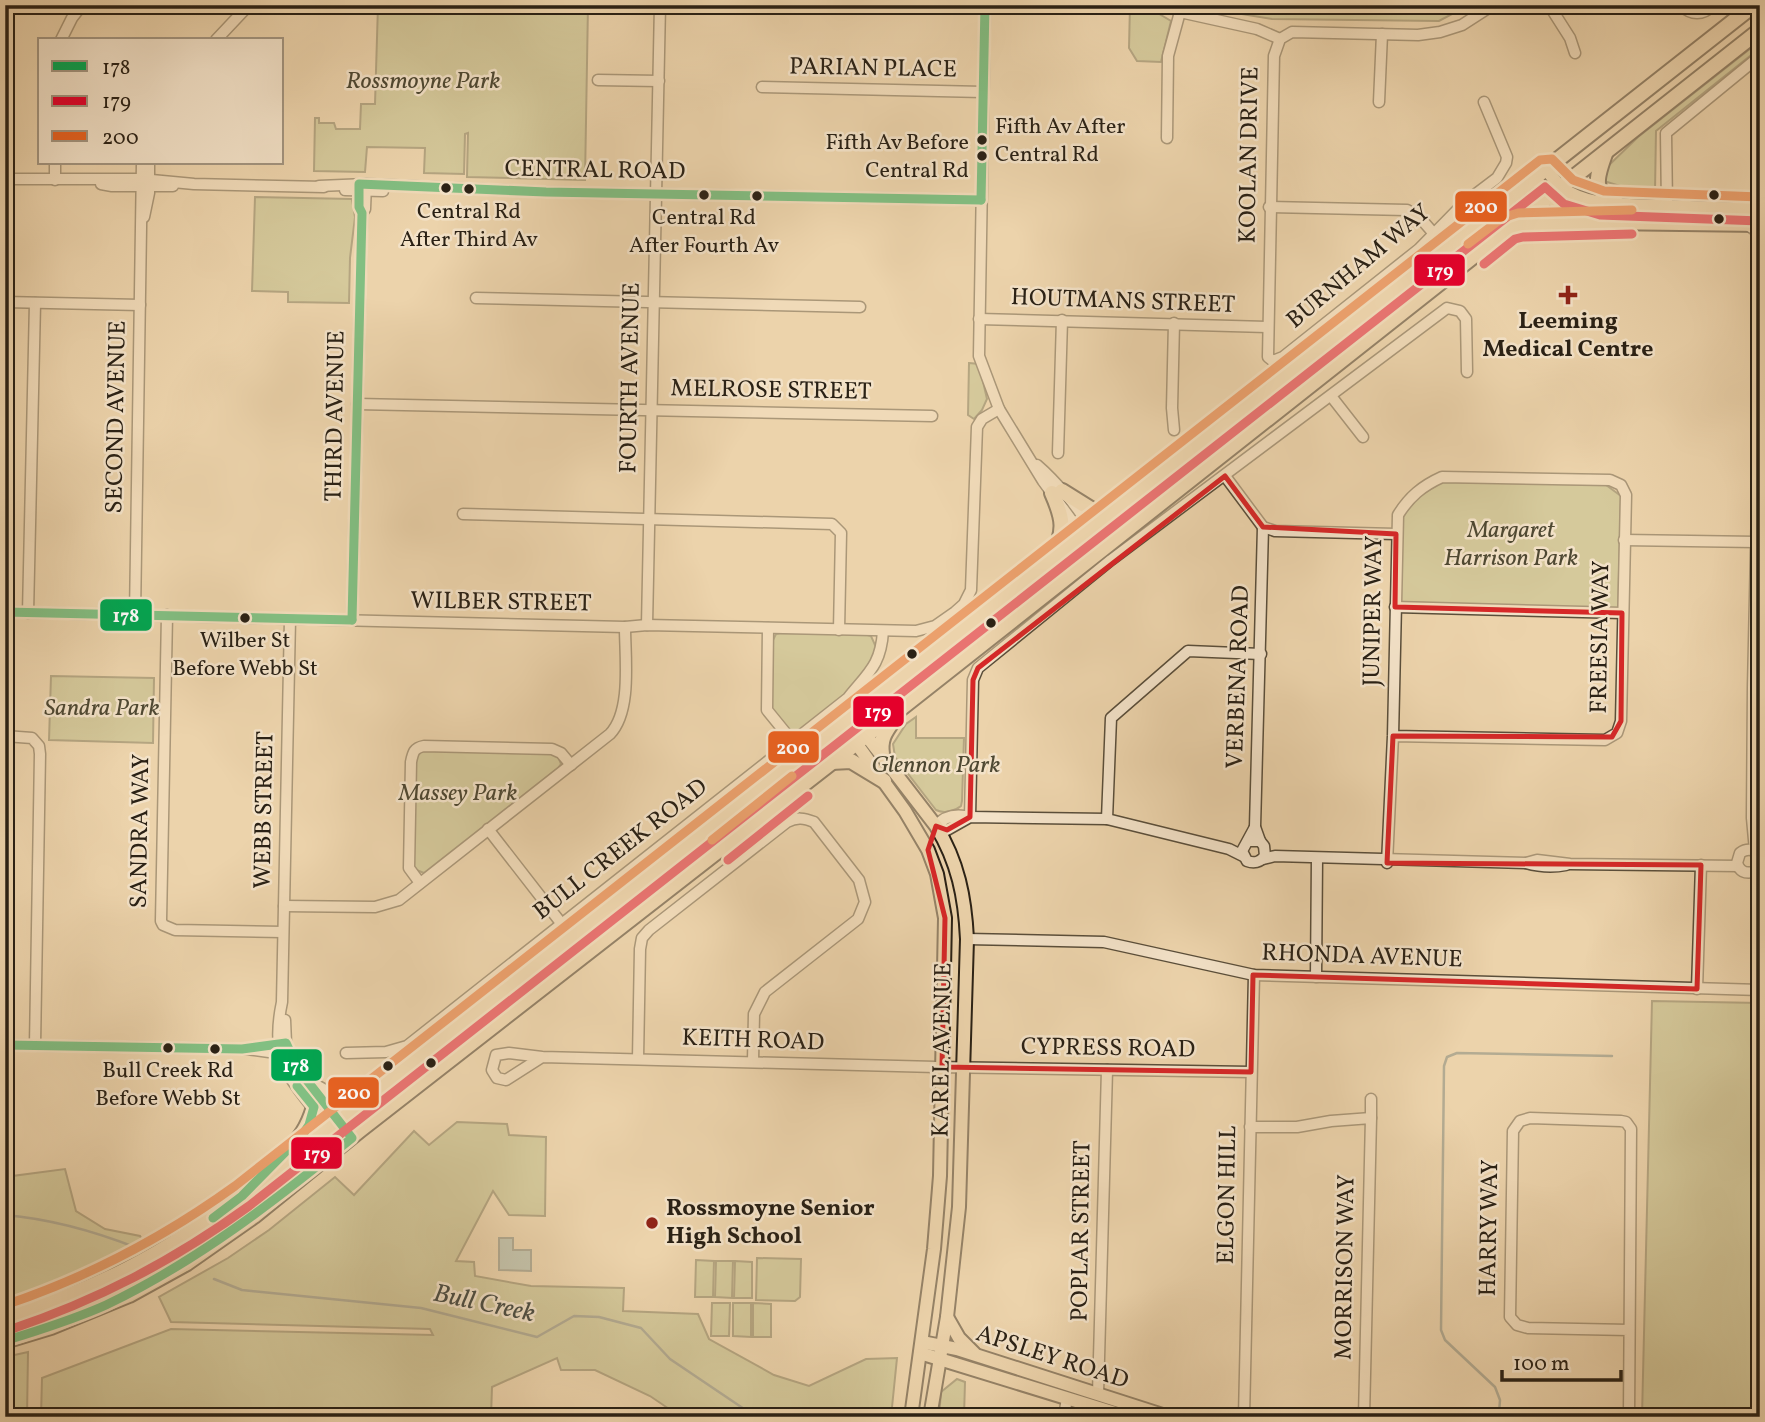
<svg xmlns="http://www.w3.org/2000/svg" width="1765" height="1422" viewBox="0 0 1765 1422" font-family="Vollkorn,serif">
<rect width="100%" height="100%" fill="#ecd3ab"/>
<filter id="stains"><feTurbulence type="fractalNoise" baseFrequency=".00286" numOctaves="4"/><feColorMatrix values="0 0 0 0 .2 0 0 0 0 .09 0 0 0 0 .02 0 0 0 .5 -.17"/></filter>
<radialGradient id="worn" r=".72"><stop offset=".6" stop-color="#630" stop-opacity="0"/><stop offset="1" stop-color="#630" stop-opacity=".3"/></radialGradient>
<g fill="#b8bc88" stroke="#716e4e" stroke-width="2">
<polygon points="378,5 588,5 585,180 467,177 468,133 465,134 464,174 424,173 425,148 367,147 365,172 314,171 315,118 319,118 319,123 334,123 336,129 360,129 361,104 375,104"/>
<polygon points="1130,5 1144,5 1171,21 1161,62 1137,61 1129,48"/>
<polygon points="1212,5 1469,5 1439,21 1272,19 1211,9"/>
<polygon points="1760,41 1760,48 1656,131 1655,191 1623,187 1604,181 1605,169 1638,137"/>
<polygon points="255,197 352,199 355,217 350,258 349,303 288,302 288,292 252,291"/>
<polygon points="969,363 979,364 987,399 982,410 974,419 968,415"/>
<polygon points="1442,482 1606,485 1621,496 1618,609 1399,602 1402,517 1418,497"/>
<path d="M781,633L864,634L871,636L876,647C870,673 822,722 796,732H790L770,708L772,642L776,634Z"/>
<polygon points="51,676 154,678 153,743 49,740"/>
<path d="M916,717V738H964L962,801L961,806C955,811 944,814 936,810L895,757L893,744L906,724Z"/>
<polygon points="424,750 551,753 557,754 561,764 558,768 424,873 414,869 412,864 415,757 418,752"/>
<polygon points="1652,1001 1760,1003 1760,1417 1642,1417"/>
<polygon points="457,1122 507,1124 509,1135 546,1137 545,1216 509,1215 493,1191 456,1261 474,1262 475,1276 531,1286 624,1288 623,1311 698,1314 709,1339 774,1375 809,1386 866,1359 897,1358 891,1417 681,1417 650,1396 595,1370 561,1370 557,1358 492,1387 491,1417 41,1417 42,1378 171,1329 433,1335 430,1329 171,1322 159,1297 228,1258 269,1230 335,1177 354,1195 414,1131 429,1145"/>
<polygon points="65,1169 76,1211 105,1229 140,1236 145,1245 93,1270 5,1302 5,1177"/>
<polygon points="757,1258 801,1259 800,1297 795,1301 756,1300"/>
<polygon points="696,1260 714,1261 713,1297 695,1297"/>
<polygon points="716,1261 733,1261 732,1298 715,1297"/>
<polygon points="735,1261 752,1262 752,1298 734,1298"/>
<polygon points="712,1303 730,1303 729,1336 711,1336"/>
<polygon points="733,1303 751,1303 751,1337 733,1336"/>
<polygon points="753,1303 771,1304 771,1337 753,1337"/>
<polygon points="28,1352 27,1417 5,1417 5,1357"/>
<polygon points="957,1379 965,1382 964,1417 939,1417 941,1392"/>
</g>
<polygon fill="#9ab6b1" stroke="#6d7a73" stroke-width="2" points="499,1238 513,1238 513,1250 531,1250 531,1271 499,1270"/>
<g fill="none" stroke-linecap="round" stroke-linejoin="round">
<g stroke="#6d7a73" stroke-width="2.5">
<path d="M5,1215C51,1219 94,1231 137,1248"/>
<polyline points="214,1279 242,1290 421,1308 537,1337 574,1316 599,1317 641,1328 670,1359 756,1417"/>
<polyline points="1499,1413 1500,1400 1495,1387 1445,1340 1441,1330 1444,1066 1447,1057 1457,1053 1612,1056"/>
</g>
<g stroke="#5a4e3a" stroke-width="13">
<g id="minor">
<polyline points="985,5 979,356 999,409 1043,481 1075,525 1089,529 1098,534 1128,525"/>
<polyline points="1167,5 1180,12 1257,29 1280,39"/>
<polyline points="1549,5 1570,38 1575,53"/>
<path d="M1680,5C1692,16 1702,16 1714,5"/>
<polyline points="61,40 72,18 82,5"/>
<polyline points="216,40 249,5"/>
<polyline points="598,80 659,81"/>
<polyline points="762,87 983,92"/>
<polyline points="1379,102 1382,34"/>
<polyline points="1484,102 1507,157 1506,163 1497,178 1464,203 1419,249 1283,357 1273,361 1268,357 1274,56 1280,39 1292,32 1418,35 1440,32 1462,25 1493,5"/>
<polyline points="1167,138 1168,56 1180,12"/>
<polyline points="5,179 141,179 194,184 324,187"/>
<polyline points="55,180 55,163"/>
<polyline points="101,184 112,186 173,186"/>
<polyline points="319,186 366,184 546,192 981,200"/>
<polyline points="345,190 383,191"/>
<polyline points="1667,206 1666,133 1760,56"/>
<polyline points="1269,207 1407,210 1422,220 1435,235"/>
<polyline points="144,217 149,193 149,163"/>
<polyline points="1746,224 1756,231 1760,259"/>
<polyline points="476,298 860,307"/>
<polyline points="5,302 140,305"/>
<polyline points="979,319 1267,327"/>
<polyline points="1174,323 1172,408 1174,430"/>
<polyline points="1331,396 1363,437"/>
<polyline points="357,404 932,416"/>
<polyline points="1058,453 1062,320"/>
<path d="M1037,465C1051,477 1087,515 1090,532C1091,542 1089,551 1087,560"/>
<polyline points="1225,476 1263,527 1275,531 1396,534"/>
<polyline points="463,514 832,524 841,533 839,630"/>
<polyline points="1624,540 1756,542"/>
<polyline points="1395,607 1622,613"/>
<polyline points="5,612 625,627 647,625 916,631 935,626 955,612 964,604 971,590 977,427 982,419 999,409"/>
<polyline points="28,613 35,303"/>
<polyline points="135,615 142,163"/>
<polyline points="167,615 161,921 163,925 175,930 283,932"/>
<path d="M290,619L282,1002C278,1021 276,1042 282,1061C289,1083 327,1124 342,1145"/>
<polyline points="352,620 362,213 365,209 366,184"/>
<polyline points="647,625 660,5"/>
<polyline points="768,628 767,710 793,742"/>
<polyline points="5,736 32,738 39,746 40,754 35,1045"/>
<polyline points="970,817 973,680 978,668 1111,560 1447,308 1460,311 1466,319 1467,372"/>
<path d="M970,817L947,830L936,826C945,815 957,814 970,817L1107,819L1229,849L1243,856"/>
<polyline points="1107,819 1111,718 1188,651 1261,654"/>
<polyline points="488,829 561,923"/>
<path d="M1248,841H1260L1264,846L1265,856C1260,862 1255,864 1247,861L1242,851L1255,827"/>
<polyline points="1260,841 1255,827 1263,527"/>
<polyline points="1755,851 1752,818 1753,687 1760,369"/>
<path d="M1760,856C1755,849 1747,848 1740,853L1737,863C1739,871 1745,874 1753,872L1760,866"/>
<polyline points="1263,859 1275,856 1526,863 1537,860 1570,864 1738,866"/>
<path d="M1387,863L1393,736L1398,515C1409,497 1422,486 1442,477L1610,480L1621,485L1626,495L1621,721L1617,733L1605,740L1393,736"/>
<path d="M1526,863C1540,867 1551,868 1566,865"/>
<path d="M420,883L409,868L411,762C413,752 414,748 424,746L552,749L561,753L571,765"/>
<path d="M284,906L375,907L399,900L610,734C632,711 625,658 625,627"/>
<polyline points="967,939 1104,942 1254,975 1760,990"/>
<polyline points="1316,977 1317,858"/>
<polyline points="1697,989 1701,865"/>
<polyline points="285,1020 286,1043 291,1059 352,1138"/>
<polyline points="5,1045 246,1049 269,1052 288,1050"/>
<path d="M346,1053L386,1052L407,1046L848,698C868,673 881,665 883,631"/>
<polyline points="542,1057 506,1080 497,1078 492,1070 496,1055 509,1053 542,1057 936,1067 1251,1072"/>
<path d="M638,1059L640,949L642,938L649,930L787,822C797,817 804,818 814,822L859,880L865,902L858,919L765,992L754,1014L753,1061"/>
<polyline points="311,1082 355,1107"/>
<polyline points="1371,1118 1371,1099"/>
<polyline points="1250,1127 1297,1127 1331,1121 1371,1118 1364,1417"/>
<polyline points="1098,1394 1107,1070"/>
<polyline points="1064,1417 1067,1398"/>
<polyline points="1244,1417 1254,975"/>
<polyline points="1629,1417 1631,1129 1626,1122 1621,1121 1530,1118 1520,1121 1513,1131 1510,1317 1517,1325 1528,1328 1629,1330"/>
</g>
</g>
<g stroke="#2a2115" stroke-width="16">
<g id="major">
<path d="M1547,170C1554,179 1559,188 1570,193C1596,207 1632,205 1661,206C1694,207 1727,209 1760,209"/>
<polyline points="1535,179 1560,207 1567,212 1602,223 1760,225"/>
<path d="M852,717L936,826C958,862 965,897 967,939L959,1207L947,1317L930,1417"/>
<polyline points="843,725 905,811 928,850 937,874 945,918 940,1176 934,1249 911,1417"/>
<polyline points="947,1317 959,1338 974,1353"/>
<polyline points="922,1342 957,1349 1169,1417"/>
<polyline points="920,1353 1128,1417"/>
</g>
</g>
<g stroke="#2a2115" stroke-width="18">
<g id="highway">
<path d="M1605,154C1596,179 1591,191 1618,204"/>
<polyline points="1513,227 1543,223 1602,223"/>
<polyline points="1062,491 1094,511 1110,512"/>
<path d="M1052,493C1064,520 1065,530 1053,557"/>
<path d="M882,754C880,740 884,733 893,721"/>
<polyline points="831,762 851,761 884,781"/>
<path d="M286,1153C300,1139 308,1127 314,1107"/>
<path d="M5,1318C98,1289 164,1254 242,1196L1754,5"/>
<polyline points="5,1341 51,1327 129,1295 187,1263 254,1216 360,1130 904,706 1760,30"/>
</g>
</g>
<use href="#minor" stroke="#f3e2c8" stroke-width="10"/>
<use href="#major" stroke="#ecd3ab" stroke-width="12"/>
<use href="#highway" stroke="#ecd3ab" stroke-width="14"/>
<g stroke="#f3e2c8" stroke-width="14">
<g id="bus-1">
<polyline points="981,200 985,5"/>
<polyline points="5,612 352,620"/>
<polyline points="352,620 362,213 359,207 359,184 546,192 981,200"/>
<path d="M5,1045L242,1049L286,1043L298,1069L352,1138C275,1201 196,1262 106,1305C73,1320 39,1330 5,1341"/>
<polyline points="213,1218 242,1196 303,1134 309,1125 314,1107 297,1086"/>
</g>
</g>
<g stroke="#f3e2c8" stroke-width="14">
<g id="bus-2">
<polyline points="1484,264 1515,239 1523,237 1632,234"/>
<polyline points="728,860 808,796"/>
<path d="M9,1330C98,1300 173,1261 249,1206L1545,187L1564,204L1600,215L1760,221"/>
</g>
</g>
<g stroke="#f3e2c8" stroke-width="14">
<g id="bus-3">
<polyline points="1468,244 1502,218 1518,213 1632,210"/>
<polyline points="712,840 792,776"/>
<path d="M5,1305C89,1277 163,1238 235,1186L1540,160L1552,159L1573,180L1604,191L1760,197"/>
</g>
</g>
<use href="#bus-1" stroke="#00a651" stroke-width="9"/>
<use href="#bus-2" stroke="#e4002b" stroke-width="9"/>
<use href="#bus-3" stroke="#e86221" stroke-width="9"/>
</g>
<path d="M0 0H1765V1422H0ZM1225,476L1263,527L1396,534L1395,607L1622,613L1621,721L1612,737L1393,736L1387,863L1701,865L1697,989L1253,975L1251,1072L942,1067L945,918L928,850L936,826L947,830L970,817L973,680L978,668Z" fill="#ecd3ab" fill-opacity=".55" fill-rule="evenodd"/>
<path fill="none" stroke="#d62828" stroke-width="5" stroke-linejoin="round" d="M1225,476L1263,527L1396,534L1395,607L1622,613L1621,721L1612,737L1393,736L1387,863L1701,865L1697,989L1253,975L1251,1072L942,1067L945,918L928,850L936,826L947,830L970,817L973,680L978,668Z"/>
<g fill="#2a2115" stroke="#f3e2c8" stroke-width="2.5">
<circle cx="982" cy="140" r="6"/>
<circle cx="982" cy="156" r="6"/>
<circle cx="446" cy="188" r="6"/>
<circle cx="469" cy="189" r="6"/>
<circle cx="704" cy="195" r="6"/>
<circle cx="1714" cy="195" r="6"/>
<circle cx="757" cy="196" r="6"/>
<circle cx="1719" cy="219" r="6"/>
<circle cx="245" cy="618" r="6"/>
<circle cx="991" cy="623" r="6"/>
<circle cx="912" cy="654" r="6"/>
<circle cx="168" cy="1048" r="6"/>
<circle cx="215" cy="1049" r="6"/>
<circle cx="431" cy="1063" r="6"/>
<circle cx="388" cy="1066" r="6"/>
</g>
<g fill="#8f2418" stroke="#f3e2c8" stroke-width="2.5">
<path d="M1564.5 284.5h7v7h7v7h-7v7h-7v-7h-7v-7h7z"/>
<circle cx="652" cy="1223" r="7"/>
</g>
<g text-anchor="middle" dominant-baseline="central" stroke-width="5" stroke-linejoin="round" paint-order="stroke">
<g font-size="22" fill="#2a2115" stroke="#f3e2c8">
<text x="995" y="127" text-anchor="start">Fifth Av After<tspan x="995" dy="28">Central Rd</tspan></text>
<text x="969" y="143" text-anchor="end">Fifth Av Before<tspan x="969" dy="28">Central Rd</tspan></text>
<text x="469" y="212">Central Rd<tspan x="469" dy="28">After Third Av</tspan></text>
<text x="704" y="218">Central Rd<tspan x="704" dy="28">After Fourth Av</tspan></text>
<text x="245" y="641">Wilber St<tspan x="245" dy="28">Before Webb St</tspan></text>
<text x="168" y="1071">Bull Creek Rd<tspan x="168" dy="28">Before Webb St</tspan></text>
</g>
<g font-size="24" fill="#2a2115" stroke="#f3e2c8">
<text transform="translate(873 69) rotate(1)">PARIAN PLACE</text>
<text transform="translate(1250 155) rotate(-89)">KOOLAN DRIVE</text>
<text transform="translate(595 171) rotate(1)">CENTRAL ROAD</text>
<text transform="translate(1359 267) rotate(-40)">BURNHAM WAY</text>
<text transform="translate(1123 302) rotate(2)">HOUTMANS STREET</text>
<text transform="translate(631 378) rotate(-89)">FOURTH AVENUE</text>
<text transform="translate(771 391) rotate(1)">MELROSE STREET</text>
<text transform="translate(336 416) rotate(-89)">THIRD AVENUE</text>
<text transform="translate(117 417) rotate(-89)">SECOND AVENUE</text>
<text transform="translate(501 603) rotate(1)">WILBER STREET</text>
<text transform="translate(1374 611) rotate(-89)">JUNIPER WAY</text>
<text transform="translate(1601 637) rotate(-89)">FREESIA WAY</text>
<text transform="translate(1239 677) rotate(-88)">VERBENA ROAD</text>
<text transform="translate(265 810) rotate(-89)">WEBB STREET</text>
<text transform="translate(141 831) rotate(-89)">SANDRA WAY</text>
<text transform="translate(621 850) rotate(-38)">BULL CREEK ROAD</text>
<text transform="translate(1362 957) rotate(2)">RHONDA AVENUE</text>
<text transform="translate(753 1041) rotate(2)">KEITH ROAD</text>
<text transform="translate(1108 1049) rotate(1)">CYPRESS ROAD</text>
<text transform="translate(943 1050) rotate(-89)">KAREL AVENUE</text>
<text transform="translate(1228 1195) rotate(-89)">ELGON HILL</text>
<text transform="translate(1490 1228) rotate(-89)">HARRY WAY</text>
<text transform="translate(1082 1231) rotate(-89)">POPLAR STREET</text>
<text transform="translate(1346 1267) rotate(-89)">MORRISON WAY</text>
<text transform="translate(1052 1358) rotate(18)">APSLEY ROAD</text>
</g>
<g font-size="24" font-style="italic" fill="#4e4832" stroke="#f3e2c8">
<text x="423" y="82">Rossmoyne Park</text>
<text x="1511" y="531">Margaret<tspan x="1511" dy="28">Harrison Park</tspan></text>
<text x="102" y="709">Sandra Park</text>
<text x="936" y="766">Glennon Park</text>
<text x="458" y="794">Massey Park</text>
</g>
<g font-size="24" font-weight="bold" fill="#2a2115" stroke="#f3e2c8">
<text x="1568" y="322">Leeming<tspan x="1568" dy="28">Medical Centre</tspan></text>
<text x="666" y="1209" text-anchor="start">Rossmoyne Senior<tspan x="666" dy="28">High School</tspan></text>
</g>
<g font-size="26" font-style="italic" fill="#4c4e44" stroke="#f3e2c8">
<text transform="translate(484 1304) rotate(12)">Bull Creek</text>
</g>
</g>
<g stroke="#f3e2c8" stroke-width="2.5">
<rect x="1454" y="190" width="54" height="33" rx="7" fill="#e86221"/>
<rect x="1413" y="253" width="53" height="34" rx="7" fill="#e4002b"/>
<rect x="99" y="598" width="54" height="34" rx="7" fill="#00a651"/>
<rect x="852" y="695" width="53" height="33" rx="7" fill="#e4002b"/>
<rect x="767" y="730" width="53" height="34" rx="7" fill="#e86221"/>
<rect x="270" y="1048" width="53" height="34" rx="7" fill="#00a651"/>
<rect x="327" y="1076" width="53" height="33" rx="7" fill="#e86221"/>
<rect x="290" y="1136" width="53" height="34" rx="7" fill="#e4002b"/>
</g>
<g font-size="19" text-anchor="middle" font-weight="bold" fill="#fff">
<text x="1481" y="213">200</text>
<text x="1440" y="277">179</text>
<text x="126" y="622">178</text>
<text x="878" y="718">179</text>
<text x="793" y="754">200</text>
<text x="296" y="1072">178</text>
<text x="354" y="1099">200</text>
<text x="317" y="1160">179</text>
</g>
<rect width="1765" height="1422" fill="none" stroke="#ecd3ab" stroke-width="28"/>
<rect x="7" y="7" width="1751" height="1408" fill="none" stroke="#2a2115" stroke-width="3.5"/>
<rect x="14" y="14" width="1737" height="1394" fill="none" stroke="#2a2115" stroke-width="2"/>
<rect x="38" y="38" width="245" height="126" fill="#f3e2c8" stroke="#a39580" stroke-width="2"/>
<rect x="52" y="61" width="35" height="10" fill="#00a651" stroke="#a39580" stroke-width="2"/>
<text x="102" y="74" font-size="21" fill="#2a2115">178</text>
<rect x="52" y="96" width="35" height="10" fill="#e4002b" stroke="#a39580" stroke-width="2"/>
<text x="102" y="108" font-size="21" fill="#2a2115">179</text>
<rect x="52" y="131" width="35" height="10" fill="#e86221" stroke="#a39580" stroke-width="2"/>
<text x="102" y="144" font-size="21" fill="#2a2115">200</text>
<path d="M1502 1370v10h119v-10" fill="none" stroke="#2a2115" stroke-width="3.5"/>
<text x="1513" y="1370" font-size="21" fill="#2a2115" stroke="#f3e2c8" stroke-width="5" paint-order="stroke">100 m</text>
<rect width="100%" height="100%" filter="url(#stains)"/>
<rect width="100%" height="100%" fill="url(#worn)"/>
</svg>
